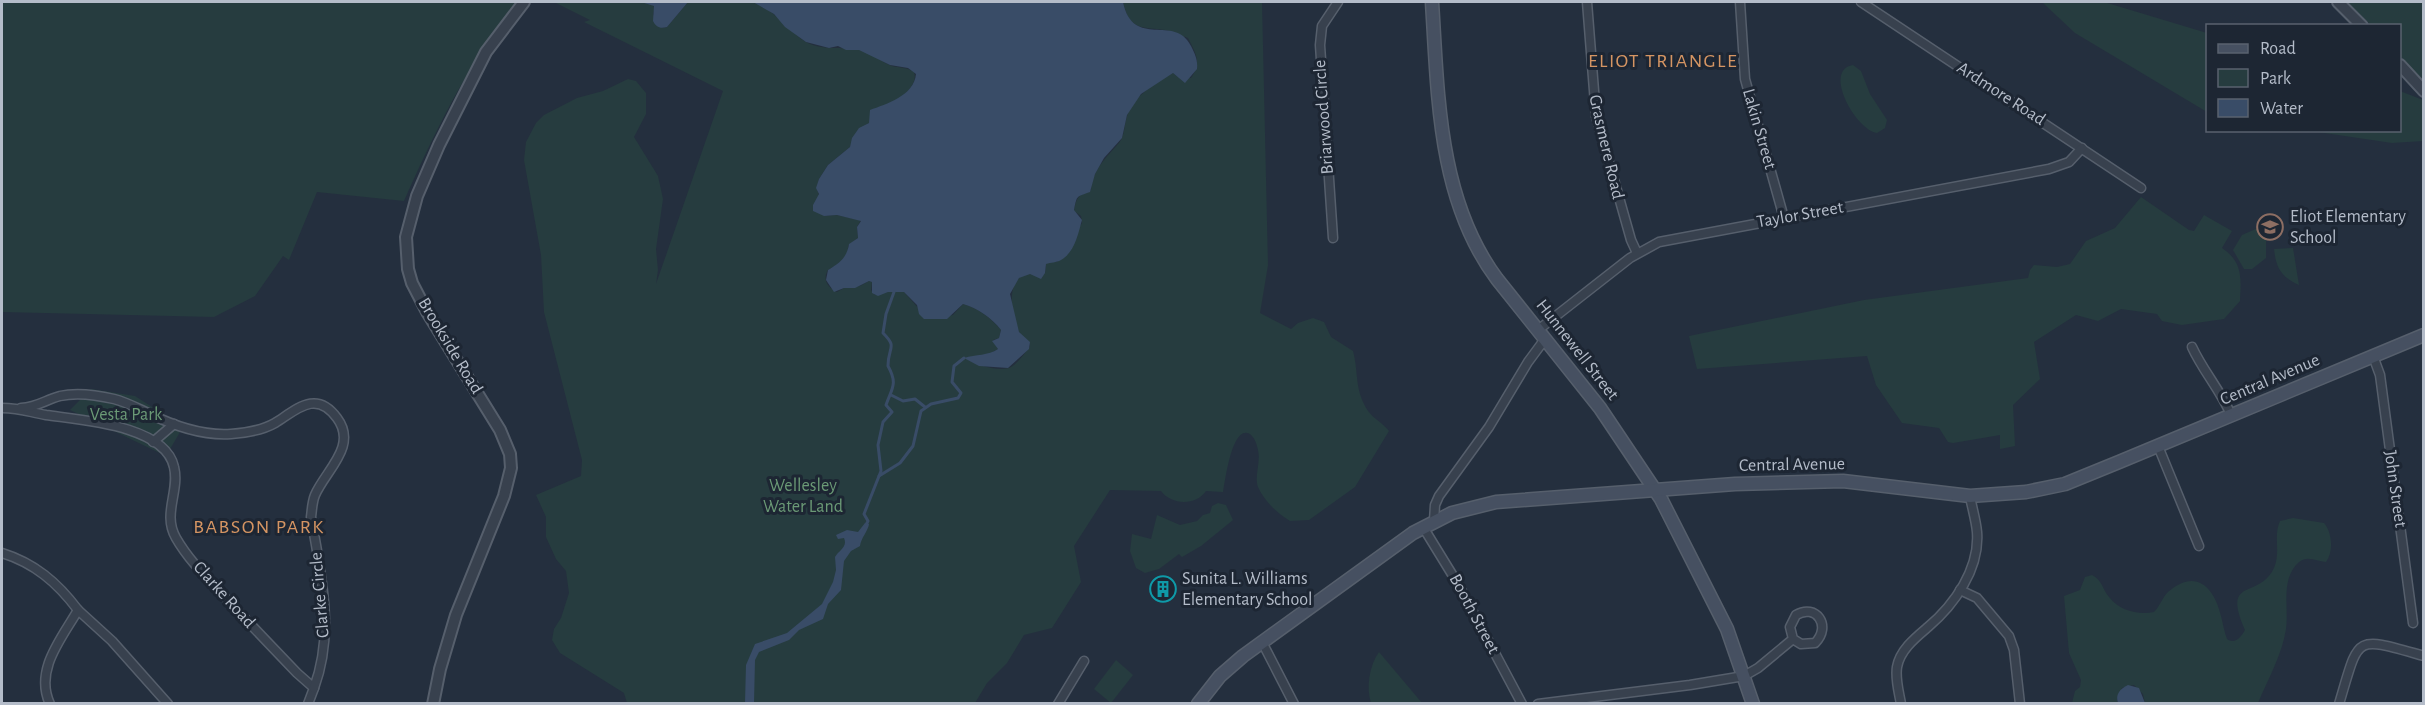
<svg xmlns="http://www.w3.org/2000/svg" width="2425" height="705" viewBox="0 0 2425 705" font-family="'Alegreya Sans',sans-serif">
<rect width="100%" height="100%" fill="#242f3e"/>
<g fill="#263c3f">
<path d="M2,2H518C468,63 436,129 404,201L317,192L289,260L283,256L255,296L214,317L2,312Z"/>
<path d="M554,2H641L652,4L655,8L653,14L662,28L667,27L688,2C705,2 736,0 752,2C770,5 789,32 806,42C821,51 843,46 859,50C871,52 881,62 892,66C900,68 907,67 914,72C920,88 891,107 877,108L869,123L857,131L850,147L828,165L819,179L817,188L824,216L837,215L861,220L857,227L858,238L848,246C849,258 837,265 828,270C822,280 828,288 837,292L844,288L860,286L869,281L872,282L871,290L875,295L891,291L904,292L928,319L953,315L963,304C978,308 991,318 1001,330L999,338L993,340L998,349L990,354L965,358C975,364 999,373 1011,367C1017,364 1026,352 1030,346C1028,339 1022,338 1019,332C1012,318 1006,284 1022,276C1028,272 1038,274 1045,273L1046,264L1048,262H1057L1082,223L1081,216L1074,211C1076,198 1079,194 1091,190C1092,170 1107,157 1119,143C1125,135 1124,125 1127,116C1133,96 1153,86 1170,74L1173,73L1178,77L1191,78C1202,62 1196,54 1188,38C1181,36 1172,31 1165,30C1141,27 1129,30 1123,2H1262L1268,265L1260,313L1291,329L1298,323L1313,318L1324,322L1331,337L1353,351C1359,374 1354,389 1368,411C1374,419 1383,423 1389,431L1355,487L1309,520L1290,521C1278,514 1264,501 1258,487C1254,476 1261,462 1258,450C1257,445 1255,438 1250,434C1232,423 1225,482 1223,492L1206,491C1196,506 1171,505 1161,491L1110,490L1074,546L1081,582L1052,628L1024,635L1007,663L987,683L975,703H627L624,693L560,653L552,640L554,629L561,618L569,593L566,571L556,559L546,537V517L536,495L581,476L582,460L544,312L541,255L524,160L526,142L536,123L544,115L577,98L603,91L628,79L636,81L646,93V114L634,137L658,176L663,199L656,249L658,270L656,284L723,91L584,22L590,20Z"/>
<polygon points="2042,2 2104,2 2207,33 2207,112 2075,33"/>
<polygon points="2347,2 2423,2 2423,81 2400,56 2400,26 2371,25"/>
<path d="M1853,65L1861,71L1870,94L1887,120L1885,128L1877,133C1856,130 1822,70 1853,65Z"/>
<polygon points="2400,91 2423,100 2423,141 2392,143 2311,131 2400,130"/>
<path d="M2141,197L2189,230L2194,231L2204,215L2232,231L2222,248C2243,262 2241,278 2240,301L2224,319L2182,325L2162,321L2157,314L2121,309L2098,321L2076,315L2034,342L2040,379L2013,405L2015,446L2000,449V435L1953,443L1948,442L1939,428L1902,423L1876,385L1867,356L1697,369L1689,336L1864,300L2028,278L2030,270L2034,265L2057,267L2070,264L2086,241L2115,228Z"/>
<polygon points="2258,228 2261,228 2266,237 2266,258 2252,269 2244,269 2233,250 2242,235"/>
<path d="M2293,248L2299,285C2281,277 2276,268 2274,249Z"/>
<polygon points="91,389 135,396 183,427 166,456 70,410"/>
<polygon points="1218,503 1226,505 1233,520 1201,546 1182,557 1179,554 1159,569 1145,573 1136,568 1130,551 1132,534 1151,539 1157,515 1180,525 1197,521 1203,515 1210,513 1212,506"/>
<path d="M2293,518L2324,523C2332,532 2334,552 2326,562C2316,561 2308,555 2299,562C2280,579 2289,607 2286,629C2282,655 2268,679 2258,703H2145L2143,694L2134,685L2122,688L2117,699L2118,703H2072L2075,691L2080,687L2081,680L2069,653L2064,596L2080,590L2085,577L2092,575C2103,581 2102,589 2109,597C2120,611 2138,615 2154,612C2160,606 2162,598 2168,592C2195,568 2214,586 2221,616C2223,624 2224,631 2227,639C2235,645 2241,637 2245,630C2221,576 2259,600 2274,568C2281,552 2273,536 2280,521Z"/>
<path d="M1379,652L1422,703H1371C1366,688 1369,666 1379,652Z"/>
<polygon points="1116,660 1133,675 1111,703 1094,689"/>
</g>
<g fill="#394c67">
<path d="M641,2H688L667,27C660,29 656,27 653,21L654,6Z"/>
<path d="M753,2H1123C1133,50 1175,13 1191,46C1195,54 1198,60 1197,69L1185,83L1173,73L1141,94L1127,115L1122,138L1104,158L1095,174L1090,192C1077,197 1077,194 1074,210L1082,220C1078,234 1075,252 1061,260C1056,263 1051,262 1046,264L1045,273L1041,279L1030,274L1019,278L1010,294L1019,332L1030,342L1029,349L1008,368L979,366L964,358C976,354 988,356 998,349L992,341L999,338L1001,330C992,318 977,308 963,304L947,319H924L919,314L917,305L904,292H888L878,296L872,293V282L869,281L855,288H844L834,292L826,280L828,270C840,263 847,257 849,244L858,238L857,227L861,221L837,215L824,216L813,211V205L819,194L816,188L819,179L828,165L850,147L852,138L859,128L869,123L870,110C886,104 914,96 916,74L908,68L890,65L859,50H846L838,46L829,48L806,42L785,27L774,14Z"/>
<path d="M865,523L869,524C868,531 861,538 860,546L851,551L844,561L841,590L828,604L823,619L799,630L789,640L759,652L755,660L754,703H745L746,665L755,644L787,633L822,604L833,582L836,570L835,557C839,550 848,547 844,538L838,539L836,535L847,530L858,532Z"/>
<path d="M2128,685L2139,688L2145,703H2118C2115,694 2120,689 2128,685Z"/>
</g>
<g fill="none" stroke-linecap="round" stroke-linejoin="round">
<g stroke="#394c67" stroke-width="3">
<polyline points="891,395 903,401 915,399 925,407"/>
<polyline points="879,476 900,463 913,446 921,411 931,404 958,398 961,393 952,382 954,366 964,358"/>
<path d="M866,525L868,521L864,514L881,471L878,445L883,422L892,412L886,405C892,388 898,384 888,366C888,346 898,348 883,333L886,314L894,292"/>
</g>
<g stroke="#565f6c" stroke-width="11">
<g id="minor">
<polyline points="1587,2 1596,116 1631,240 1637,253"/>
<polyline points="1740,2 1745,79 1784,218"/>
<polyline points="1861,2 2141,188"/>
<polyline points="1333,238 1320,45 1322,26 1338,2"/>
<polyline points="1538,330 1630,258 1659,242 2049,169 2069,162 2082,148"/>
<path d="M2192,347C2203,371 2221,391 2231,415"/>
<polyline points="2373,356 2380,375 2413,623"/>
<path d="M2,408C20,408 29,412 46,415C80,420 165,425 174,467C180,491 162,514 176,538C188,559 206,577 222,594C247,621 272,647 297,673L314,688L308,704"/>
<path d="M21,408C38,407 45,400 60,396C77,392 97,395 114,399C126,402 137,408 148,413C174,426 202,436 231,434C244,433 263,430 275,423C296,410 316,389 337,418C358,446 326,470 315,495C312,502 312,510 311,517C321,574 335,632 314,688"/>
<polyline points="153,442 174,424"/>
<polyline points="2158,446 2199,546"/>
<polyline points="1434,521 1435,505 1439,496 1489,427 1528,362 1545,339"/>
<polyline points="1423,527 1458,584 1522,704"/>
<path d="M2,553C34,563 57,582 78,610"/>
<polyline points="1960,590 1977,598 2009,636 2014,650 2020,704"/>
<polyline points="1262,642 1294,704"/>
<path d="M50,704C34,670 62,638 78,610L112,641L168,704"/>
<polyline points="1058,704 1084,661"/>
<path d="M1538,704L1690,685L1744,676L1758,668L1793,639L1801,644L1815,643C1832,626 1816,603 1796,615L1790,627L1793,639"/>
<path d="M1901,704C1899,692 1895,679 1897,667C1900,650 1915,638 1928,627C1954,605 1980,569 1977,532C1976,520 1972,508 1970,496"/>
<path d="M2339,704C2360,634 2353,636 2424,656"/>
</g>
</g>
<g stroke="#565f6c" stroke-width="14">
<g id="tertiary">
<polyline points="2338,2 2362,26"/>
<polyline points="2400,65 2424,91"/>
<polyline points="433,704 440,669 456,615 504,496 511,468 510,454 500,430 427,312 412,283 408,269 406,237 417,196 439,145 486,52 524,2"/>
</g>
</g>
<g stroke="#565f6c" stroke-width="15">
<g id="secondary">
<path d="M1432,2C1438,96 1438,200 1497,279L1600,408L1661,499L1727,629L1753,704"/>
<polyline points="1198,704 1220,676 1243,656 1413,533 1452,513 1496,502 1735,484 1843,481 1970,496 2026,492 2065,484 2119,462 2424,335"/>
</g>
</g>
<use href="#minor" stroke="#38414e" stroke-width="8"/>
<use href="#tertiary" stroke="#38414e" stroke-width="10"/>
<use href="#secondary" stroke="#465061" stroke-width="12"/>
</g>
<defs>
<g id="school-ring" transform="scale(1.35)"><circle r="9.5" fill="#1d2633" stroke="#8d6e63" stroke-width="1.5"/><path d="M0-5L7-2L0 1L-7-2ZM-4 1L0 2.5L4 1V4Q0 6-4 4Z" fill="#8d6e63"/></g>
<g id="building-ring" transform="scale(1.35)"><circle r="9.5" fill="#1d2633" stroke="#0f9aa8" stroke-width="1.5"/><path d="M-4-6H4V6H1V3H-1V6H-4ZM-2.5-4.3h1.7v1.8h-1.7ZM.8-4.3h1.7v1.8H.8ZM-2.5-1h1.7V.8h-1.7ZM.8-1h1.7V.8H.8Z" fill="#0f9aa8"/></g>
</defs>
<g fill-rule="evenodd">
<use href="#school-ring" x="2270" y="227"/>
<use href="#building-ring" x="1163" y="589"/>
</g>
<g text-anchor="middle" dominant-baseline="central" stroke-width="6" stroke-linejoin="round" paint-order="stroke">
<g font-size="18" fill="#b4bcc9" stroke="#1d2633">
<text transform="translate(2001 94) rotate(33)">Ardmore Road</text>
<text transform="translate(1324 117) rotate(-94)">Briarwood Circle</text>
<text transform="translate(1759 129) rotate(74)">Lakin Street</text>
<text transform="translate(1606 147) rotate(77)">Grasmere Road</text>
<text transform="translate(1800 215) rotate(-10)">Taylor Street</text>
<text transform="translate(450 346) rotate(59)">Brookside Road</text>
<text transform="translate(1577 350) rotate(52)">Hunnewell Street</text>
<text transform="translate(2270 380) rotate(-23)">Central Avenue</text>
<text transform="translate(1792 465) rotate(-1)">Central Avenue</text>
<text transform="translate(2395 489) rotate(82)">John Street</text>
<text transform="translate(224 595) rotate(48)">Clarke Road</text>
<text transform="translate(320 595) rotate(-95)">Clarke Circle</text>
<text transform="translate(1474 614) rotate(62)">Booth Street</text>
</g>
<g font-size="18" fill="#b4bcc9" stroke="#1d2633" text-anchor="start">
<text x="2290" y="217">Eliot Elementary<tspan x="2290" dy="21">School</tspan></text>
<text x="1182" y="579">Sunita L. Williams<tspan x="1182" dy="21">Elementary School</tspan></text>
</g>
<g font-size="18" fill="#6b9a76" stroke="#1d2633">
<text x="126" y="415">Vesta Park</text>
<text x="803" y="486">Wellesley<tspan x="803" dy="21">Water Land</tspan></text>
</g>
<g font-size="20" letter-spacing="1.5" fill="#d59563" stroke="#1d2633">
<text x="1663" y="61">ELIOT TRIANGLE</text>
<text x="259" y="527">BABSON PARK</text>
</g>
</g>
<rect width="2425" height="705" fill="none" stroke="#b4bcc9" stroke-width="6"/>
<rect x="2206" y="24" width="195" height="108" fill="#1d2633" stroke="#59626f" stroke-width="1.5"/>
<rect x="2218" y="44" width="30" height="9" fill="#465061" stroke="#59626f" stroke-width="1.5"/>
<text x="2260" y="54" font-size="18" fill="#b4bcc9">Road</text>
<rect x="2218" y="69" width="30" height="18" fill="#263c3f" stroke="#59626f" stroke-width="1.5"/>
<text x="2260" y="84" font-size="18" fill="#b4bcc9">Park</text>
<rect x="2218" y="99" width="30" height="18" fill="#394c67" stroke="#59626f" stroke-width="1.5"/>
<text x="2260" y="114" font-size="18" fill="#b4bcc9">Water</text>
</svg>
